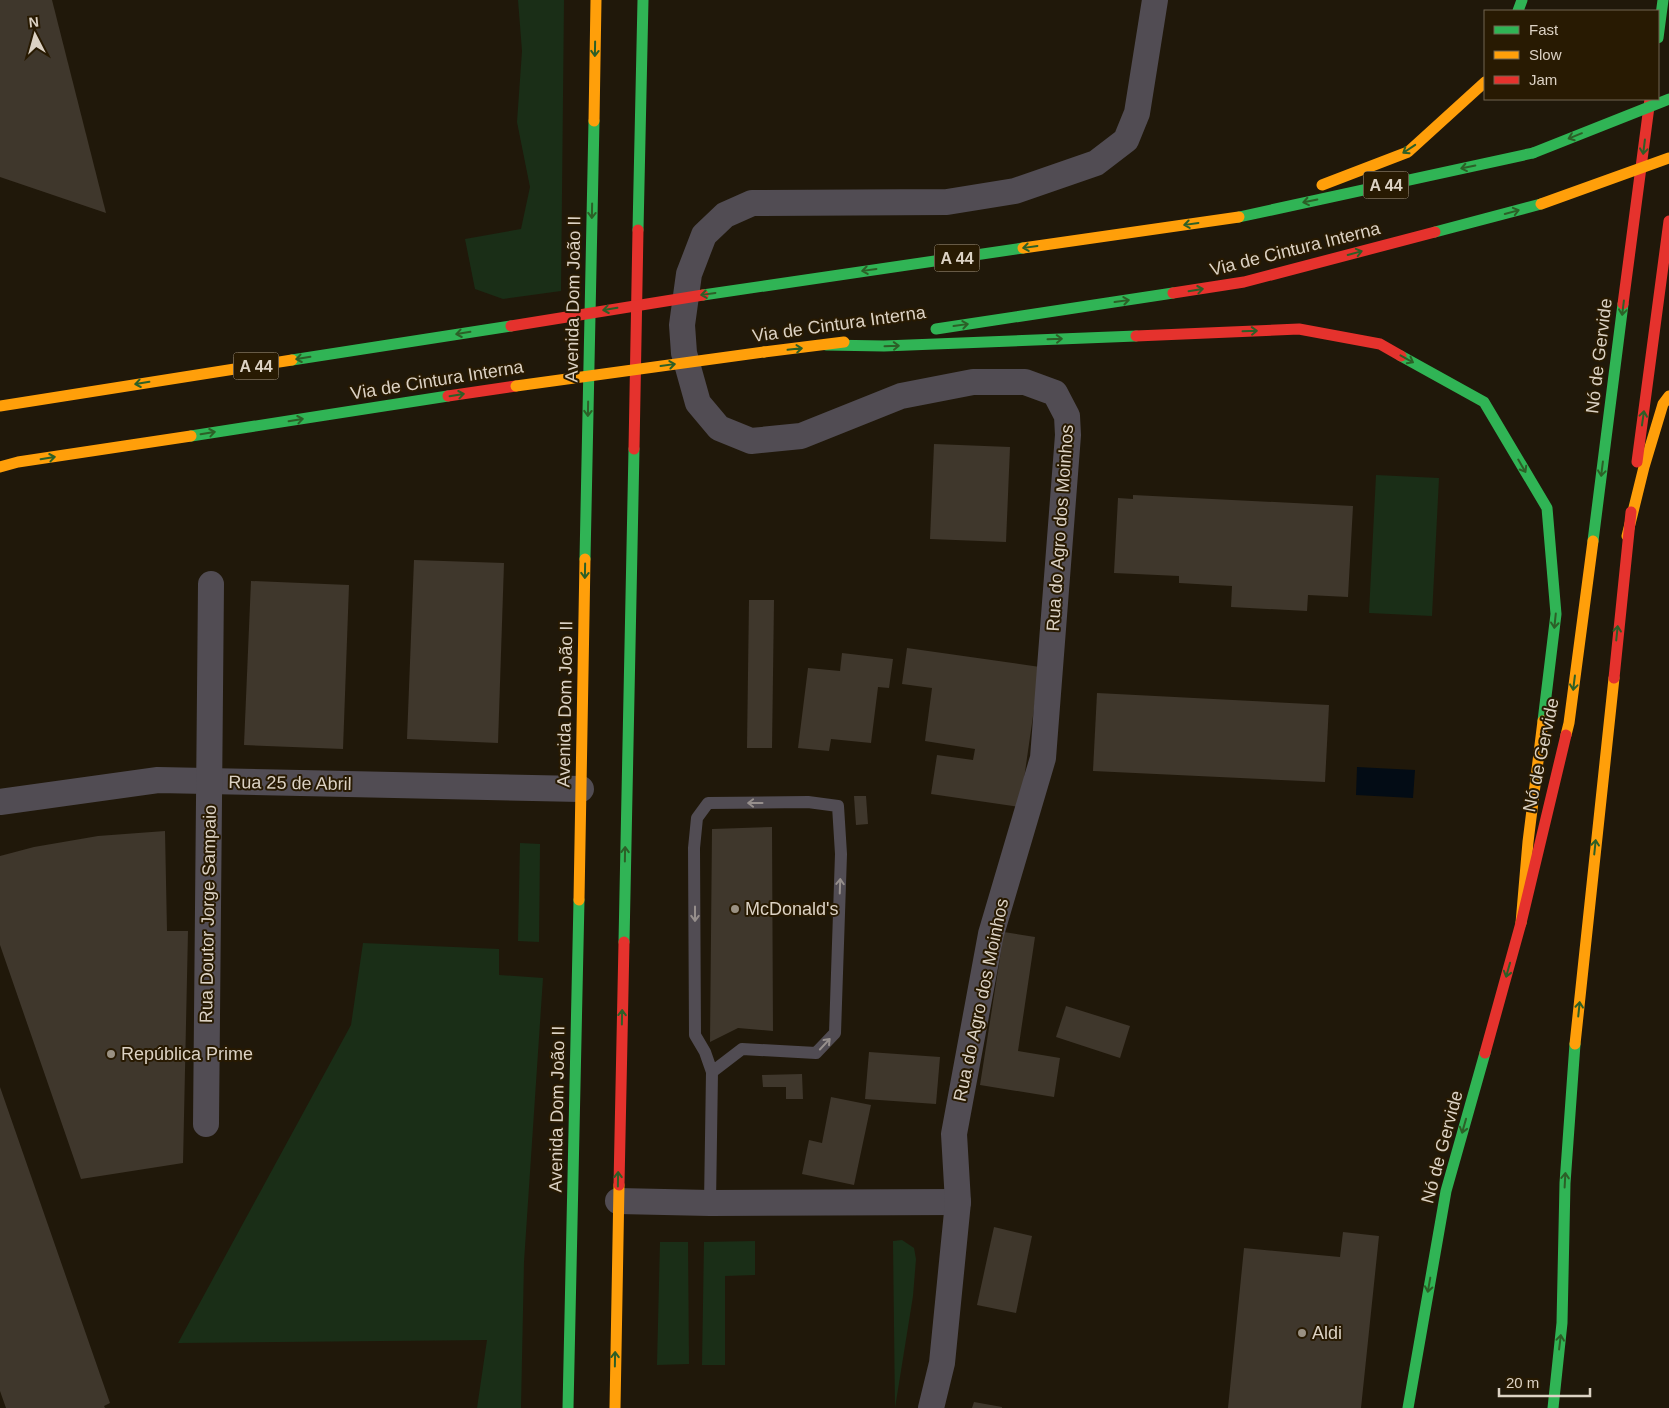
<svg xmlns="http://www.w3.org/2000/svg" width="1669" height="1408" viewBox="0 0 1669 1408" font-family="Arial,sans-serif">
<rect width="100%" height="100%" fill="#20180a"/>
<g fill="#1a2e17">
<polygon points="518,0 564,0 561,291 503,299 475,289 465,239 521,229 530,187 517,122 522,51"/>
<polygon points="1376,475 1439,478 1432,616 1369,613"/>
<polygon points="520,843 540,844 539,942 518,941"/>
<polygon points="363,943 499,949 499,975 543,978 524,1262 521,1408 477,1408 487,1340 178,1343 351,1025"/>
<polygon points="902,1240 914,1248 916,1259 913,1296 895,1408 893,1241"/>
<polygon points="755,1241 755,1275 725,1276 725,1365 702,1365 704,1242"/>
<polygon points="660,1242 688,1242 689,1364 657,1365"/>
</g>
<polygon fill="#030c15" points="1357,767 1415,770 1413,798 1356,795"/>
<g fill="#3f372c">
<polygon points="0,0 52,0 106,213 0,177"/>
<polygon points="934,444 1010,447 1006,542 930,539"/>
<polygon points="1133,495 1353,506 1348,597 1308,595 1307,611 1231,607 1232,586 1179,583 1179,576 1114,573 1118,498 1133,499"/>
<polygon points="414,560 504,563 498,743 407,739"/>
<polygon points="251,581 349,585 343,749 244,745"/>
<polygon points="749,600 774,600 772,748 747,748"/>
<polygon points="907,648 1040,667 1020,807 931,794 937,755 973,760 975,749 925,741 932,688 902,684"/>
<polygon points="842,653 893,659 889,688 878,687 871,743 831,739 829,751 798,748 808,668 840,671"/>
<polygon points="1097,693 1329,705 1325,782 1093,771"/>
<polygon points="854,796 866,796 868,824 856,825"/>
<polygon points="772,827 773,1031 738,1028 710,1042 712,829"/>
<polygon points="165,831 167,931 188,931 183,1163 81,1179 0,945 0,856 34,847 98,836"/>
<polygon points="1004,932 1035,937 1018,1051 1060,1058 1054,1097 980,1085"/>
<polygon points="1066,1006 1130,1026 1120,1058 1056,1037"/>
<polygon points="869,1052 940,1057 936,1104 865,1099"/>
<polygon points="802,1074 803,1099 786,1099 786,1087 763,1087 762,1075"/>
<polygon points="0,1087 110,1403 104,1406 105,1408 6,1408 0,1391"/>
<polygon points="831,1097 871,1105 854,1185 802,1174 809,1140 822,1143"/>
<polygon points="994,1227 1032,1236 1016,1313 977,1305"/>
<polygon points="1343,1232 1379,1236 1361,1408 1228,1408 1244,1248 1340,1257"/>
<polygon points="974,1402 1002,1407 1002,1408 972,1408"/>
</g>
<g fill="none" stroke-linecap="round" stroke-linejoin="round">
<polyline stroke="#514c53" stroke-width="12" points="710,1203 712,1072 742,1049 816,1053 835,1033 841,854 838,806 808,802 708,803 697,818 694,848 695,1035 705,1052 712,1072"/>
<g stroke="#514c53" stroke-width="26">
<polyline points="0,802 158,780 581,789"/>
<polyline points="206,1124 211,584"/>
<polyline points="618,1201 710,1203 958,1202"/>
<polyline points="931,1408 942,1363 958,1202 954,1134 991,934 1043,758 1068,435 1067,416 1055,393 1025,382 973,382 901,396 801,436 751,441 719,428 698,403 684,353 682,325 689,274 704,235 725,215 752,203 947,202 1015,191 1096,163 1126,140 1137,113 1155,0"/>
</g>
<g stroke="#30b455" stroke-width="11">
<polyline points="1518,11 1522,0"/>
<polyline points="1658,38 1663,0"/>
<polyline points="1239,217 1533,153"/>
<polyline points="638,230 643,0"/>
<polyline points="1435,232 1541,204"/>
<polyline points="936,329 1173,293"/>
<polyline points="826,345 884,346 1136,336"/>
<polyline points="1401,356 1484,402 1547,508 1556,614 1543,721"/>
<polyline points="292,360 511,326"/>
<polyline points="191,436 448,396"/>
<polyline points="1593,541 1623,304"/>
<polyline points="585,559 594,121"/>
<polyline points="624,942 634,449"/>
<polyline points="568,1408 579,900"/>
<polyline points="1408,1408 1446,1191 1485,1053"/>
<polyline points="1553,1408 1562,1323 1565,1183 1575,1044"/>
</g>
<g stroke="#ff9f0a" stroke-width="11">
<polyline points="594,121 596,0"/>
<polyline points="1322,185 1408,152 1485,82"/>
<polyline points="764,352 844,342"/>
<polyline points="0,406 292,360"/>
<polyline points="0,467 18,462 191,436"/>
<polyline points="1627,536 1644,467 1663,404 1669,396"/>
<polyline points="1566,735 1569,723 1593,541"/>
<polyline points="579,900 585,559"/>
<polyline points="1521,923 1528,842 1543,721"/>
<polyline points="1575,1044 1614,678"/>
<polyline points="615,1408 619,1185"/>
</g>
<g stroke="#e5322d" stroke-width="11">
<polyline points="1173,293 1244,282 1435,232"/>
<polyline points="1623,304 1650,99"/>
<polyline points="1136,336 1299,329 1380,344 1401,356"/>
<polyline points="448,396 516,386"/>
<polyline points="634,449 638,230"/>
<polyline points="1637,462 1669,221"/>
<polyline points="1614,678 1631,512"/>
<polyline points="1485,1053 1521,923 1566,735"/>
<polyline points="619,1185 624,942"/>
</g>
<g stroke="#30b455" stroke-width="11">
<polyline points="1533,153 1669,99"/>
<polyline points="703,295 1023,248"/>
</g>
<g stroke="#ff9f0a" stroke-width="11">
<polyline points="1541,204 1669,158"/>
<polyline points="1023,248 1239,217"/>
<polyline points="516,386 764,352"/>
</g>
<polyline stroke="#e5322d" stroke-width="11" points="511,326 703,295"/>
</g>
<defs><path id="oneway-shaft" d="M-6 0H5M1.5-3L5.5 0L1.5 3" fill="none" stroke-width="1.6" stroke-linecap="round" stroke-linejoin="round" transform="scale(1.25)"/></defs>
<g stroke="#2c5f27">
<use href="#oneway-shaft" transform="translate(595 49) rotate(91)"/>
<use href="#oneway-shaft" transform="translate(1575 136) rotate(158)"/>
<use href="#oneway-shaft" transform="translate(1644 147) rotate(97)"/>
<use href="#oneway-shaft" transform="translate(1409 149) rotate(146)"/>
<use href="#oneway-shaft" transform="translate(1468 167) rotate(168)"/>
<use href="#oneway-shaft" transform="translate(1310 201) rotate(168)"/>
<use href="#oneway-shaft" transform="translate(592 211) rotate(91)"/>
<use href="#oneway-shaft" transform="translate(1512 212) rotate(-15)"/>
<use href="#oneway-shaft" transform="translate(1191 224) rotate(172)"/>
<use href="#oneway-shaft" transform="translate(1030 247) rotate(172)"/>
<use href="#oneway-shaft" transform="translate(1355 253) rotate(-15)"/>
<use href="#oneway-shaft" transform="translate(869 270) rotate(172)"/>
<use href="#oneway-shaft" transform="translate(1196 290) rotate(-9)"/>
<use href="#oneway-shaft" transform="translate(708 294) rotate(172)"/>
<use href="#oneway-shaft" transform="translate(1122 301) rotate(-8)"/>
<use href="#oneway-shaft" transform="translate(1623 308) rotate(97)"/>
<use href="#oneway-shaft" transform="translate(610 309) rotate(171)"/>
<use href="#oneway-shaft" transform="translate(961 325) rotate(-8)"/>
<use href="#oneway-shaft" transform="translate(1250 331) rotate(-2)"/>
<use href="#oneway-shaft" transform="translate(463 333) rotate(171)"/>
<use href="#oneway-shaft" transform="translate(1055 339) rotate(-2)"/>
<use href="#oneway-shaft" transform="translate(892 346) rotate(-2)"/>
<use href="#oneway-shaft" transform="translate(795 349) rotate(-6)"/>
<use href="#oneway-shaft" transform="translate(303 358) rotate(171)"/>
<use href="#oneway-shaft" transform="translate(1407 359) rotate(29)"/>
<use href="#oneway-shaft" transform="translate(668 365) rotate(-8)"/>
<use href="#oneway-shaft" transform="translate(142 383) rotate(171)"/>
<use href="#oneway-shaft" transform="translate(457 395) rotate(-9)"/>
<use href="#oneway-shaft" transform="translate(588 409) rotate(91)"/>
<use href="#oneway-shaft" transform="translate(1643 418) rotate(-82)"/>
<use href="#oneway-shaft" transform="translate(296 420) rotate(-9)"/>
<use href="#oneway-shaft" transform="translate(208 433) rotate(-9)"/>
<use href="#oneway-shaft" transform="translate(48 458) rotate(-9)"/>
<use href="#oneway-shaft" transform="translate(1522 466) rotate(60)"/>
<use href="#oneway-shaft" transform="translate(1602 469) rotate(97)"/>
<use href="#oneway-shaft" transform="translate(585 571) rotate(91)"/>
<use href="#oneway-shaft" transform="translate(1555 621) rotate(96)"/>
<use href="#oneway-shaft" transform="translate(1617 633) rotate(-84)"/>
<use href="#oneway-shaft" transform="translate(1574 683) rotate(97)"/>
<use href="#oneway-shaft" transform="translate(1595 847) rotate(-84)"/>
<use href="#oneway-shaft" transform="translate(625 854) rotate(-89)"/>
<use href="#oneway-shaft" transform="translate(1508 970) rotate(106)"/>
<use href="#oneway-shaft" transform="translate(1579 1009) rotate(-84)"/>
<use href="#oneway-shaft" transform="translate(622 1017) rotate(-89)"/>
<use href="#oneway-shaft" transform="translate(1464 1126) rotate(106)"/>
<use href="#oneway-shaft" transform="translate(618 1179) rotate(-89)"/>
<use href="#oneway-shaft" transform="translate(1565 1180) rotate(-87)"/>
<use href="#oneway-shaft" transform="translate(1429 1285) rotate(100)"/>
<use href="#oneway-shaft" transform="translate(1560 1342) rotate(-83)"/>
<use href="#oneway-shaft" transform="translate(615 1359) rotate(-89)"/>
</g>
<g stroke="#968f8c">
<use href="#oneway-shaft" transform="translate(755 803) rotate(180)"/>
<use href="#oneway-shaft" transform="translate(840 886) rotate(-88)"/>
<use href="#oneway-shaft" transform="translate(695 914) rotate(90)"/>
<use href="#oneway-shaft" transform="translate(825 1044) rotate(-47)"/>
</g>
<g fill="#9a9183" stroke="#281a02" stroke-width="2">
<circle cx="735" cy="909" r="5"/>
<circle cx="111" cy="1054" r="5"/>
<circle cx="1302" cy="1333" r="5"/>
</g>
<g text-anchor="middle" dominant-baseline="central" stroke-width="4" stroke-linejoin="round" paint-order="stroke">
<g fill="#281a02" stroke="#a69b8a" stroke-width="1">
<rect x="1363.5" y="171.5" width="45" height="27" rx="4"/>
<rect x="934.5" y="244.5" width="45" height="27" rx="4"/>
<rect x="233.5" y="352.5" width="45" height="27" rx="4"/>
</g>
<g font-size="16" font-weight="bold" fill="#dcd2c4">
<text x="1386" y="185">A 44</text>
<text x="957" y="258">A 44</text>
<text x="256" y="366">A 44</text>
</g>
<g font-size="18" fill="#dcd2c4" stroke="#281a02">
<text transform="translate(1295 249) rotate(-14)">Via de Cintura Interna</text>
<text transform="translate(573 299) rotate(-89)">Avenida Dom João II</text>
<text transform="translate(839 324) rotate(-8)">Via de Cintura Interna</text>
<text transform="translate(1599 356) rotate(-83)">Nó de Gervide</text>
<text transform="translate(437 380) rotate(-9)">Via de Cintura Interna</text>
<text transform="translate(1060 528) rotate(-86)">Rua do Agro dos Moinhos</text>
<text transform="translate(565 704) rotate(-89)">Avenida Dom João II</text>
<text transform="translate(1541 755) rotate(-78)">Nó de Gervide</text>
<text transform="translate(290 783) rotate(1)">Rua 25 de Abril</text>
<text transform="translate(208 914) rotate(-89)">Rua Doutor Jorge Sampaio</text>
<text transform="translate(981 1000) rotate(-78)">Rua do Agro dos Moinhos</text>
<text transform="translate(557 1109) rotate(-89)">Avenida Dom João II</text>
<text transform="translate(1442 1147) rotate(-75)">Nó de Gervide</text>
</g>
<g font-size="18" fill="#dcd2c4" stroke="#281a02" text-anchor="start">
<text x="745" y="909">McDonald's</text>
<text x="121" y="1054">República Prime</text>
<text x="1312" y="1333">Aldi</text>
</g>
</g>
<rect x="1484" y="10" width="175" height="90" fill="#281a02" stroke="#706450"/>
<rect x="1494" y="26" width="25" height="8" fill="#30b455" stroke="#706450"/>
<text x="1529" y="35" font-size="15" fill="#dcd2c4">Fast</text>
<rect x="1494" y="51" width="25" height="8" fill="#ff9f0a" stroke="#706450"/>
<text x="1529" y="60" font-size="15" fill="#dcd2c4">Slow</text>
<rect x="1494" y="76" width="25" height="8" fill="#e5322d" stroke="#706450"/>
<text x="1529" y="85" font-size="15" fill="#dcd2c4">Jam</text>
<g transform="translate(35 35) rotate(354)" stroke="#281a02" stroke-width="4" paint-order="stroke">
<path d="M0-4L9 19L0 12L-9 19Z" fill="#dcd2c4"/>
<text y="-8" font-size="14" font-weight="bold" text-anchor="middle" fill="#dcd2c4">N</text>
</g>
<path d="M1499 1388v8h91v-8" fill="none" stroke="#dcd2c4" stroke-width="2.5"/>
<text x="1506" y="1388" font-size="15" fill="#dcd2c4" stroke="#281a02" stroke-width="4" paint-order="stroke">20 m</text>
</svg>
